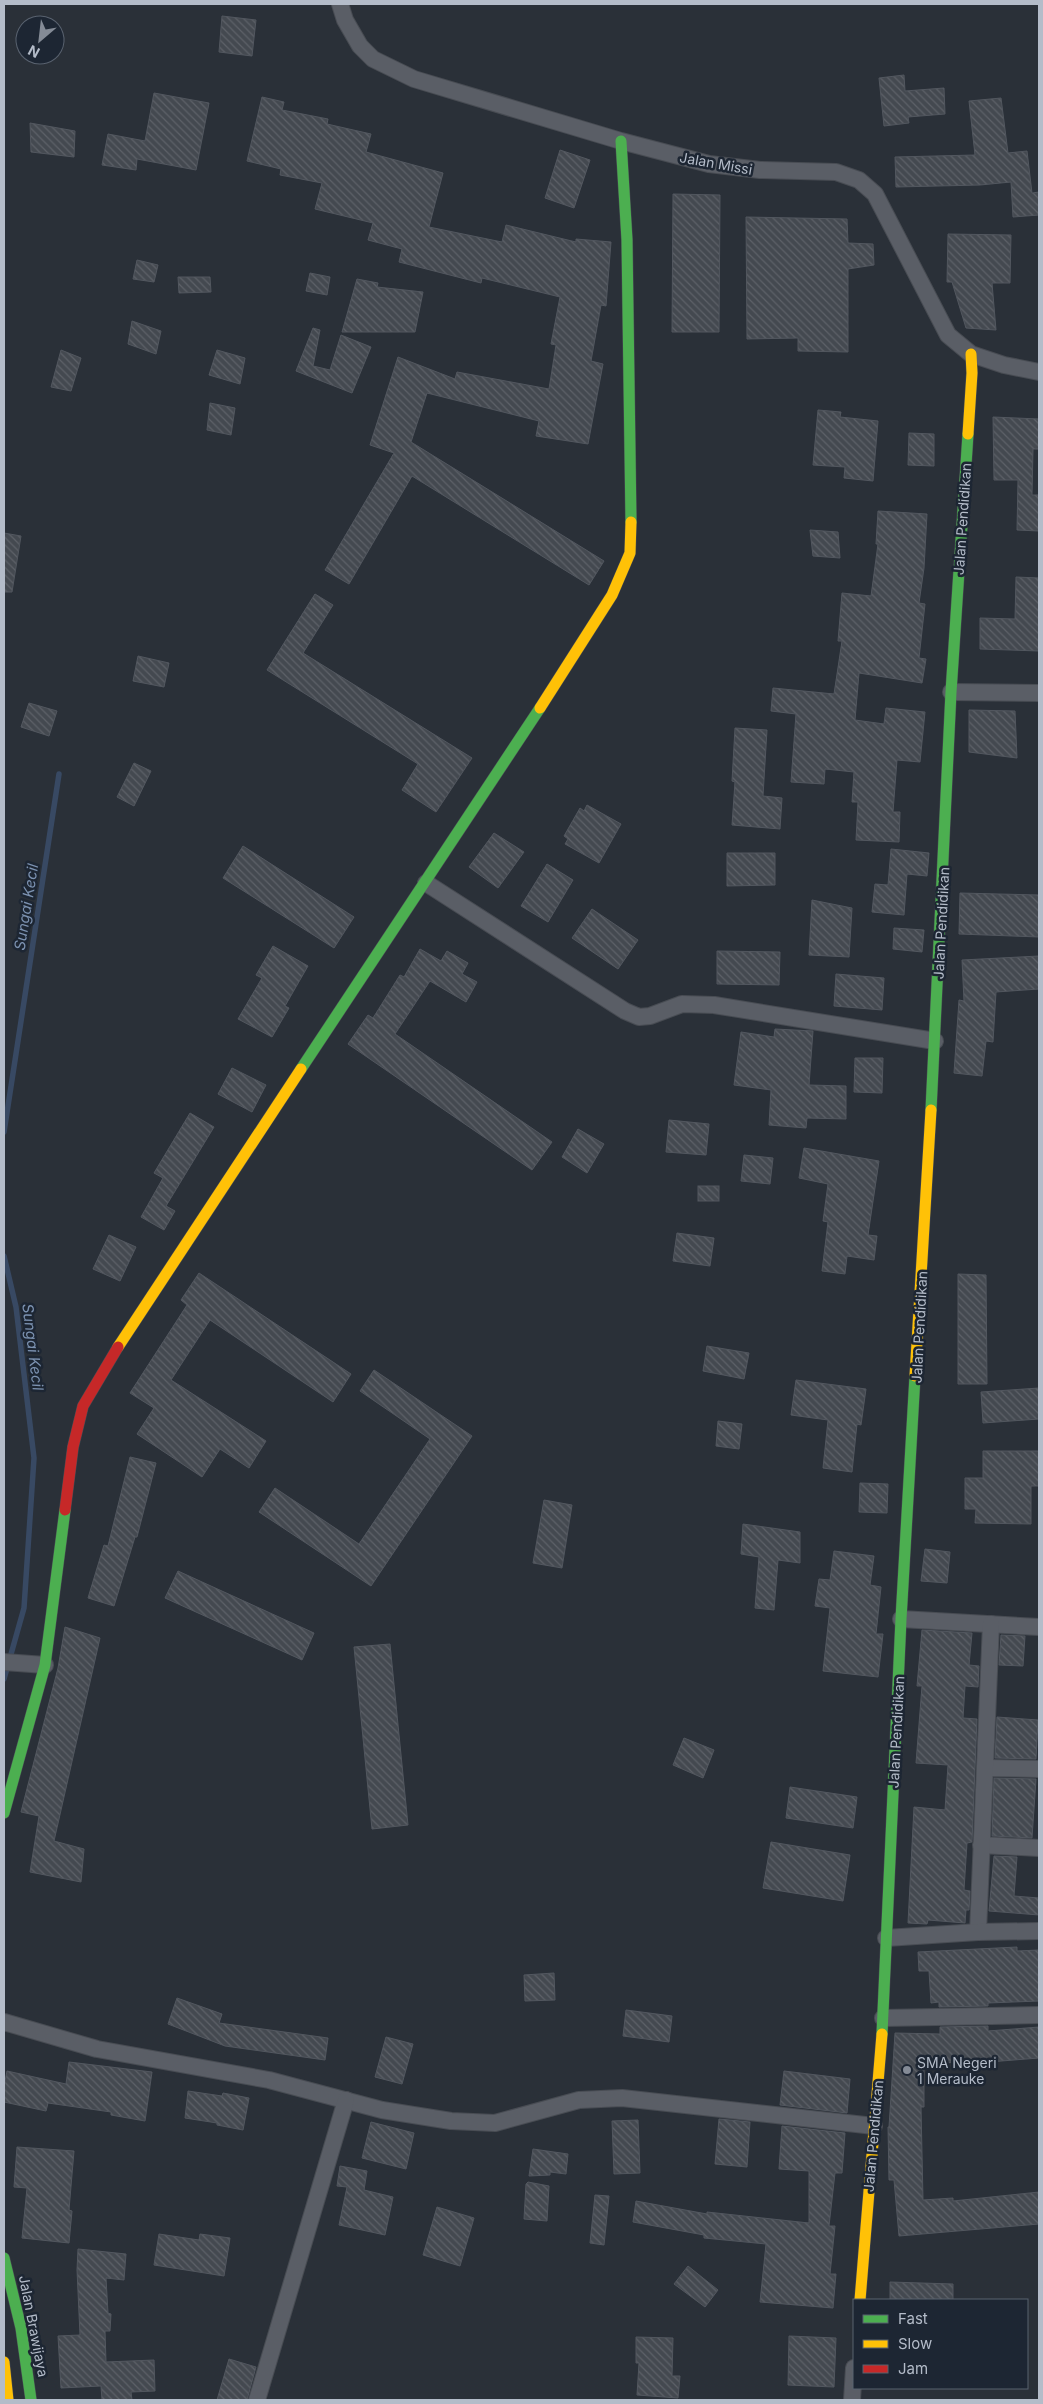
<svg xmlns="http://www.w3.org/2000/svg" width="1043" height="2404" viewBox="0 0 1043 2404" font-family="Inter,sans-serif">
<defs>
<pattern id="building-back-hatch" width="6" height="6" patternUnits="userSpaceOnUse" patternTransform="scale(1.25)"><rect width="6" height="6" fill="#444950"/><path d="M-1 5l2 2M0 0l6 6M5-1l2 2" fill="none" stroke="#5d6168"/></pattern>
</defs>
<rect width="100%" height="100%" fill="#2a3038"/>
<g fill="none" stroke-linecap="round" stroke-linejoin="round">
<g stroke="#384963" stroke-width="5.5">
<polyline points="4,1132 59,774"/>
<polyline points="4,1256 16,1307 34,1458 24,1608 4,1679"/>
</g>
</g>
<g fill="url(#building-back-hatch)" stroke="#52575f">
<polygon points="222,16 256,20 252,56 219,52"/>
<polygon points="904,75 905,91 944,88 945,114 908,117 909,123 884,126 879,78"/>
<polygon points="154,93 209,103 196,170 137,159 136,170 102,165 108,134 145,141"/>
<polygon points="262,97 284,102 282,110 328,119 327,124 371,134 366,152 443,173 429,227 502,242 506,225 576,242 576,239 611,242 606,306 601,305 591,361 603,364 588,444 536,436 539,421 427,393 411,442 604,561 589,585 412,476 349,584 325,570 394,453 370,445 398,357 455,379 457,372 549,389 556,345 551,344 560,297 482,278 481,283 399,262 402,249 368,240 373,223 315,209 322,183 280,175 281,169 247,161"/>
<polygon points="1001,98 1008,153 1027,151 1032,193 1039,192 1039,215 1013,217 1011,182 980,185 896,187 895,157 975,155 969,101"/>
<polygon points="30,123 75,131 74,157 31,152"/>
<polygon points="560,150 590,160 574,208 545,198"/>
<polygon points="673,194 720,195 719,332 672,332"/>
<polygon points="746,217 847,219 848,243 873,244 874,265 848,269 848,352 798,351 798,338 747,339"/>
<polygon points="948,234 1011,235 1010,283 992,283 996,330 966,328 952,282 947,282"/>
<polygon points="137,260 158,265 154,282 133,279"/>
<polygon points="310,273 330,277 327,295 306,291"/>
<polygon points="178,277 210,277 211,292 179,293"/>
<polygon points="357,279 378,283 377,287 423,292 415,332 342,332"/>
<polygon points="132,321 161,331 156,354 128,344"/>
<polygon points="313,328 320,330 313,366 330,370 341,335 371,347 352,393 296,371"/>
<polygon points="61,350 81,358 71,391 51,387"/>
<polygon points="217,350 245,358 240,384 209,375"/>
<polygon points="210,403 235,408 231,435 207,430"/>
<polygon points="818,410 841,412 840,417 878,421 873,481 844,478 845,467 813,465"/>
<polygon points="993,417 1039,419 1039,449 1033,449 1032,495 1039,495 1039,531 1017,530 1018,480 994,480"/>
<polygon points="909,433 934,434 934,466 908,465"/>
<polygon points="878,511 927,514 924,568 919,603 925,604 919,658 926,659 922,683 859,673 855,720 884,724 886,708 925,712 920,762 897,760 893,812 900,812 899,842 856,840 858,802 852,802 854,772 825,769 824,784 791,782 796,714 771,711 773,688 834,694 842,641 838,641 842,593 871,596 878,544 876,544"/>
<polygon points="810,530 838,532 840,558 813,556"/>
<polygon points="4,533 21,536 12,592 4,592"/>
<polygon points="1016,577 1039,578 1039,651 980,649 980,618 1015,619"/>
<polygon points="315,594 333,605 303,653 472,758 436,812 402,790 418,764 267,670"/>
<polygon points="138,656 169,663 164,687 133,681"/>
<polygon points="29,703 57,711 49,736 21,727"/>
<polygon points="969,710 1015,711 1017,758 969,752"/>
<polygon points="735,728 767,730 763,796 782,798 780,829 732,825 735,782 732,781"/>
<polygon points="134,763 151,771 134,806 117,797"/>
<polygon points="587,805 621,824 599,863 565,844 568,839 564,836 580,808 584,811"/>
<polygon points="494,833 524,852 498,888 469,867"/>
<polygon points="243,846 354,917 334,948 223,878"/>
<polygon points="891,849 929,853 927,876 907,874 904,915 872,912 875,884 888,885"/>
<polygon points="727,853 775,853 775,885 727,886"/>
<polygon points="547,864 573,880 548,922 521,906"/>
<polygon points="960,893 1039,895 1039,937 959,934"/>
<polygon points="812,900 852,908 849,957 809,955"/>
<polygon points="592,909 638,940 618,969 572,938"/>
<polygon points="894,928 924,930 922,952 893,949"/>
<polygon points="273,946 308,966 285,1006 289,1008 272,1037 238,1019 262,978 256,975"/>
<polygon points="420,949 441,961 447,951 468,963 462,974 477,982 466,1002 430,981 395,1034 552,1142 532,1170 348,1044 368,1015 373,1018 400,975 404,977"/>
<polygon points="717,951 780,952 779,985 717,984"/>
<polygon points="1039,956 1039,989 996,992 993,1042 986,1041 982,1076 954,1073 959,1000 964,1001 962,960"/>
<polygon points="836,974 884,978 882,1010 834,1006"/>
<polygon points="775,1029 813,1031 809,1085 846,1086 846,1119 807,1118 806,1128 769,1125 771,1090 734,1085 741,1032 774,1037"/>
<polygon points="855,1058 883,1058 882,1093 854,1092"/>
<polygon points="232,1068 266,1085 252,1112 218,1094"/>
<polygon points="190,1113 214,1127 166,1206 175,1211 164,1230 141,1217 163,1178 154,1173"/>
<polygon points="669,1120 709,1124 706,1155 666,1152"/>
<polygon points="578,1129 604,1144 587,1173 562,1157"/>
<polygon points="804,1148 879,1161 868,1235 877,1236 874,1260 847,1256 845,1274 822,1271 828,1222 823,1221 828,1184 799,1178"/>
<polygon points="744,1155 773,1158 770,1184 741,1181"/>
<rect x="698" y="1186" width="21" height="15"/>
<polygon points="677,1233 714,1238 710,1266 673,1261"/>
<polygon points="109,1235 136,1247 120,1281 93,1269"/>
<polygon points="199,1273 351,1374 333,1402 210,1320 171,1380 266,1441 249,1468 220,1449 202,1477 137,1434 154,1408 130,1393 187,1305 181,1300"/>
<polygon points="958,1274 986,1275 987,1384 958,1384"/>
<polygon points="707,1346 749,1353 744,1379 703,1371"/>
<polygon points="374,1370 472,1436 371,1586 259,1512 275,1488 359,1544 430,1439 360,1391"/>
<polygon points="796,1380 866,1389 861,1425 857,1424 852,1472 823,1468 828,1420 791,1415"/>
<polygon points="1039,1388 1039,1419 983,1423 981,1392"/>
<polygon points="718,1421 742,1424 739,1449 716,1446"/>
<polygon points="983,1451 1039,1451 1039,1486 1031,1486 1031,1524 975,1523 976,1509 965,1509 965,1478 983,1478"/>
<polygon points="130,1457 156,1463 137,1537 135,1537 114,1606 88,1598 104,1545 108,1546"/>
<polygon points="860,1483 888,1484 887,1513 859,1512"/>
<polygon points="544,1500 572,1505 562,1568 533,1563"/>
<polygon points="743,1524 800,1532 800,1563 778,1560 774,1610 755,1608 759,1557 741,1554"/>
<polygon points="925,1549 950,1552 947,1583 921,1581"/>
<polygon points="834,1551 874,1556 870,1585 881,1587 876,1634 883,1634 878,1677 823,1671 830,1608 815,1606 819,1579 830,1580"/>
<polygon points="178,1571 314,1633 302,1660 165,1598"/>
<polygon points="65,1627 100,1638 54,1841 84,1849 81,1882 30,1872 39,1816 21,1812 58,1668"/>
<polygon points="922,1630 972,1633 969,1665 979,1666 978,1687 965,1686 963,1718 977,1719 972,1842 967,1843 964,1890 970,1891 969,1910 966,1910 965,1923 928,1920 927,1924 908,1923 914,1807 945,1810 948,1765 916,1763 922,1686 917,1686"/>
<polygon points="1001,1635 1025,1636 1023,1666 999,1665"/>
<polygon points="390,1644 408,1825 372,1829 354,1647"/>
<polygon points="997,1717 1038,1720 1036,1759 995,1758"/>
<polygon points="684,1738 714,1750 703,1778 673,1765"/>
<polygon points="994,1778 1036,1779 1032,1838 992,1836"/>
<polygon points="790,1787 857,1797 853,1828 786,1818"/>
<polygon points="771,1842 850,1855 843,1901 763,1888"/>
<polygon points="994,1856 1017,1857 1014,1896 1039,1898 1039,1915 989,1911"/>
<polygon points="1017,1947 1017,1951 1039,1950 1039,2001 988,2003 988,2006 939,2007 939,2002 931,2003 929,1971 919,1971 918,1952"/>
<polygon points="554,1973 555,2000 525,2001 524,1975"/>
<polygon points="177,1998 222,2014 219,2023 328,2038 325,2060 225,2046 168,2024"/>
<polygon points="626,2010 672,2016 669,2042 623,2036"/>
<polygon points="988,2026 988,2031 1039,2027 1039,2058 989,2062 924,2063 924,2107 921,2107 923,2200 953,2198 953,2201 1039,2192 1039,2224 899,2236 894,2180 889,2180 888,2127 889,2127 895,2033 940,2034 940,2027"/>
<polygon points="386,2037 413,2044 402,2084 375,2077"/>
<polygon points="69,2062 152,2072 145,2121 111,2115 111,2112 48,2103 46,2111 4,2102 4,2086 7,2071 66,2084"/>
<polygon points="784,2071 850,2079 847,2113 780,2105"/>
<polygon points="188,2091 222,2096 223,2093 249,2098 243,2130 217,2125 217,2123 185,2118"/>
<polygon points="719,2119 750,2122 747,2167 715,2164"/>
<polygon points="638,2120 640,2173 614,2174 612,2121"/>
<polygon points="371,2122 414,2133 406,2169 362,2158"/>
<polygon points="782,2126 845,2133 842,2173 835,2173 829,2226 835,2226 830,2274 836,2274 833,2308 760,2302 766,2244 704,2238 704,2235 633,2222 636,2201 707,2214 707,2212 809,2223 809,2171 779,2169"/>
<polygon points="17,2147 74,2151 69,2210 72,2211 69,2243 22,2238 27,2188 14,2187"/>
<polygon points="533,2149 568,2154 566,2174 550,2172 550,2175 529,2176"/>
<polygon points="340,2166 367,2171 364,2190 393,2197 385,2235 339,2225 347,2187 337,2186"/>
<polygon points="528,2182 549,2186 547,2221 524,2219 526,2184"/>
<polygon points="595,2195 609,2196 604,2245 590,2243"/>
<polygon points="437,2207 474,2218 460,2266 423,2255"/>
<polygon points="159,2234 199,2240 200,2234 230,2238 224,2276 154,2265"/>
<polygon points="78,2249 126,2254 124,2280 106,2278 108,2313 111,2314 110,2331 105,2331 106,2362 154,2360 155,2391 131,2392 132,2400 102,2400 101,2386 61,2388 58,2336 80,2335 77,2270"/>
<polygon points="688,2266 718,2290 705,2307 674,2284"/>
<polygon points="890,2282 953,2284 953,2300 890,2300"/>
<polygon points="789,2336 836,2338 834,2387 788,2385"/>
<polygon points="636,2337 673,2338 672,2376 680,2376 678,2398 637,2395 639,2363 636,2363"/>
<polygon points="229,2359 256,2367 247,2400 217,2400"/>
</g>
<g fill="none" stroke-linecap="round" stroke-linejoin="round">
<g stroke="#484c53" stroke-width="18">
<g id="street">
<polyline points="340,4 345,20 360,46 373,59 414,79 621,141 709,164 760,170 836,172 859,180 875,194 948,335 971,354 1004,365 1039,372"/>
<polyline points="951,692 1039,693"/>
<polyline points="426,883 625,1011 639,1017 650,1016 682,1004 714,1005 935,1041"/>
<polyline points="901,1619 1039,1627"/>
<polyline points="4,1662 45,1665"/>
<polyline points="986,1768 1039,1769"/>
<polyline points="981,1845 1039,1848"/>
<polyline points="978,1932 991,1624"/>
<polyline points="886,1938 978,1932 1039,1931"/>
<polyline points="883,2018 1039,2015"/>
<polyline points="4,2022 97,2049 269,2080 382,2110 451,2121 495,2123 579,2100 622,2098 874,2126"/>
<polyline points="257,2400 346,2100"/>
<polyline points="852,2400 854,2368"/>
</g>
</g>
<g stroke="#484c53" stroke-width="12">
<g id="fast">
<polyline points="621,141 627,240 631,522"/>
<polyline points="301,1069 540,708"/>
<polyline points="931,1110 951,692 968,434"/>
<polyline points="4,1813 45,1665 65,1510"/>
<polyline points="882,2034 901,1619 915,1376"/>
<polyline points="4,2258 21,2328 31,2400"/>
</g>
</g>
<g stroke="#484c53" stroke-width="12">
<g id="slow">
<polyline points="968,434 972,373 971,354"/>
<polyline points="540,708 612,595 630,553 631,522"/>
<polyline points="118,1347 301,1069"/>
<polyline points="915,1376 931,1110"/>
<polyline points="860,2300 882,2034"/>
<polyline points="4,2362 8,2400"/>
</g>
</g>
<g stroke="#484c53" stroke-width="12">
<polyline id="jam" points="65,1510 73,1447 83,1406 118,1347"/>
</g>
<use href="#street" stroke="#5a5e66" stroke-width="16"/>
<use href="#fast" stroke="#4caf50" stroke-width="11"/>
<use href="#slow" stroke="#ffc107" stroke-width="11"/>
<use href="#jam" stroke="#c62828" stroke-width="11"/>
</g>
<circle fill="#848b96" stroke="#1d2633" stroke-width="2" cx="907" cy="2070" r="5"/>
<g text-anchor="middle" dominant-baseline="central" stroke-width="5" stroke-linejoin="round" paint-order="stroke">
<g font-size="14" fill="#b4bcc9" stroke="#1d2633">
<text transform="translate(716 163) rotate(10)">Jalan Missi</text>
<text transform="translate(962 519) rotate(-86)">Jalan Pendidikan</text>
<text transform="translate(941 923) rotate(-87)">Jalan Pendidikan</text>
<text transform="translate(919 1327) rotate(-87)">Jalan Pendidikan</text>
<text transform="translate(896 1732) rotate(-87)">Jalan Pendidikan</text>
<text transform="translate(873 2136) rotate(-85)">Jalan Pendidikan</text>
<text transform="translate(34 2326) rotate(79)">Jalan Brawijaya</text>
</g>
<g font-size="14" fill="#b4bcc9" stroke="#1d2633" text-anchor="start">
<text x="917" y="2062">SMA Negeri<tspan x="917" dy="16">1 Merauke</tspan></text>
</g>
<g font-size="15" font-style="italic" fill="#7c92b1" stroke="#1d2633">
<text transform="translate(26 907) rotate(-81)">Sungai Kecil</text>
<text transform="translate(33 1347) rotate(83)">Sungai Kecil</text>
</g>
</g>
<rect width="1043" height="2404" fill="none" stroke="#b4bcc9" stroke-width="10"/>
<rect x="853" y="2299" width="175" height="90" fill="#1d2633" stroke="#59626f"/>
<rect x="863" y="2315" width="25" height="8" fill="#4caf50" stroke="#59626f"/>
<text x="898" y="2324" font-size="15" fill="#b4bcc9">Fast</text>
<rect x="863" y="2340" width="25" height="8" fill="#ffc107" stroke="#59626f"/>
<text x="898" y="2349" font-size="15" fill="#b4bcc9">Slow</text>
<rect x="863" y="2365" width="25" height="8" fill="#c62828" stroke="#59626f"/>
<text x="898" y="2374" font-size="15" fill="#b4bcc9">Jam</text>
<g transform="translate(40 40) rotate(208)"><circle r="24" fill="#1d2633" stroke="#59626f"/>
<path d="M0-4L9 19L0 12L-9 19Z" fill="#848b96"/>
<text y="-8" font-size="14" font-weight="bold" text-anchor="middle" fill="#b4bcc9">N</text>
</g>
</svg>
